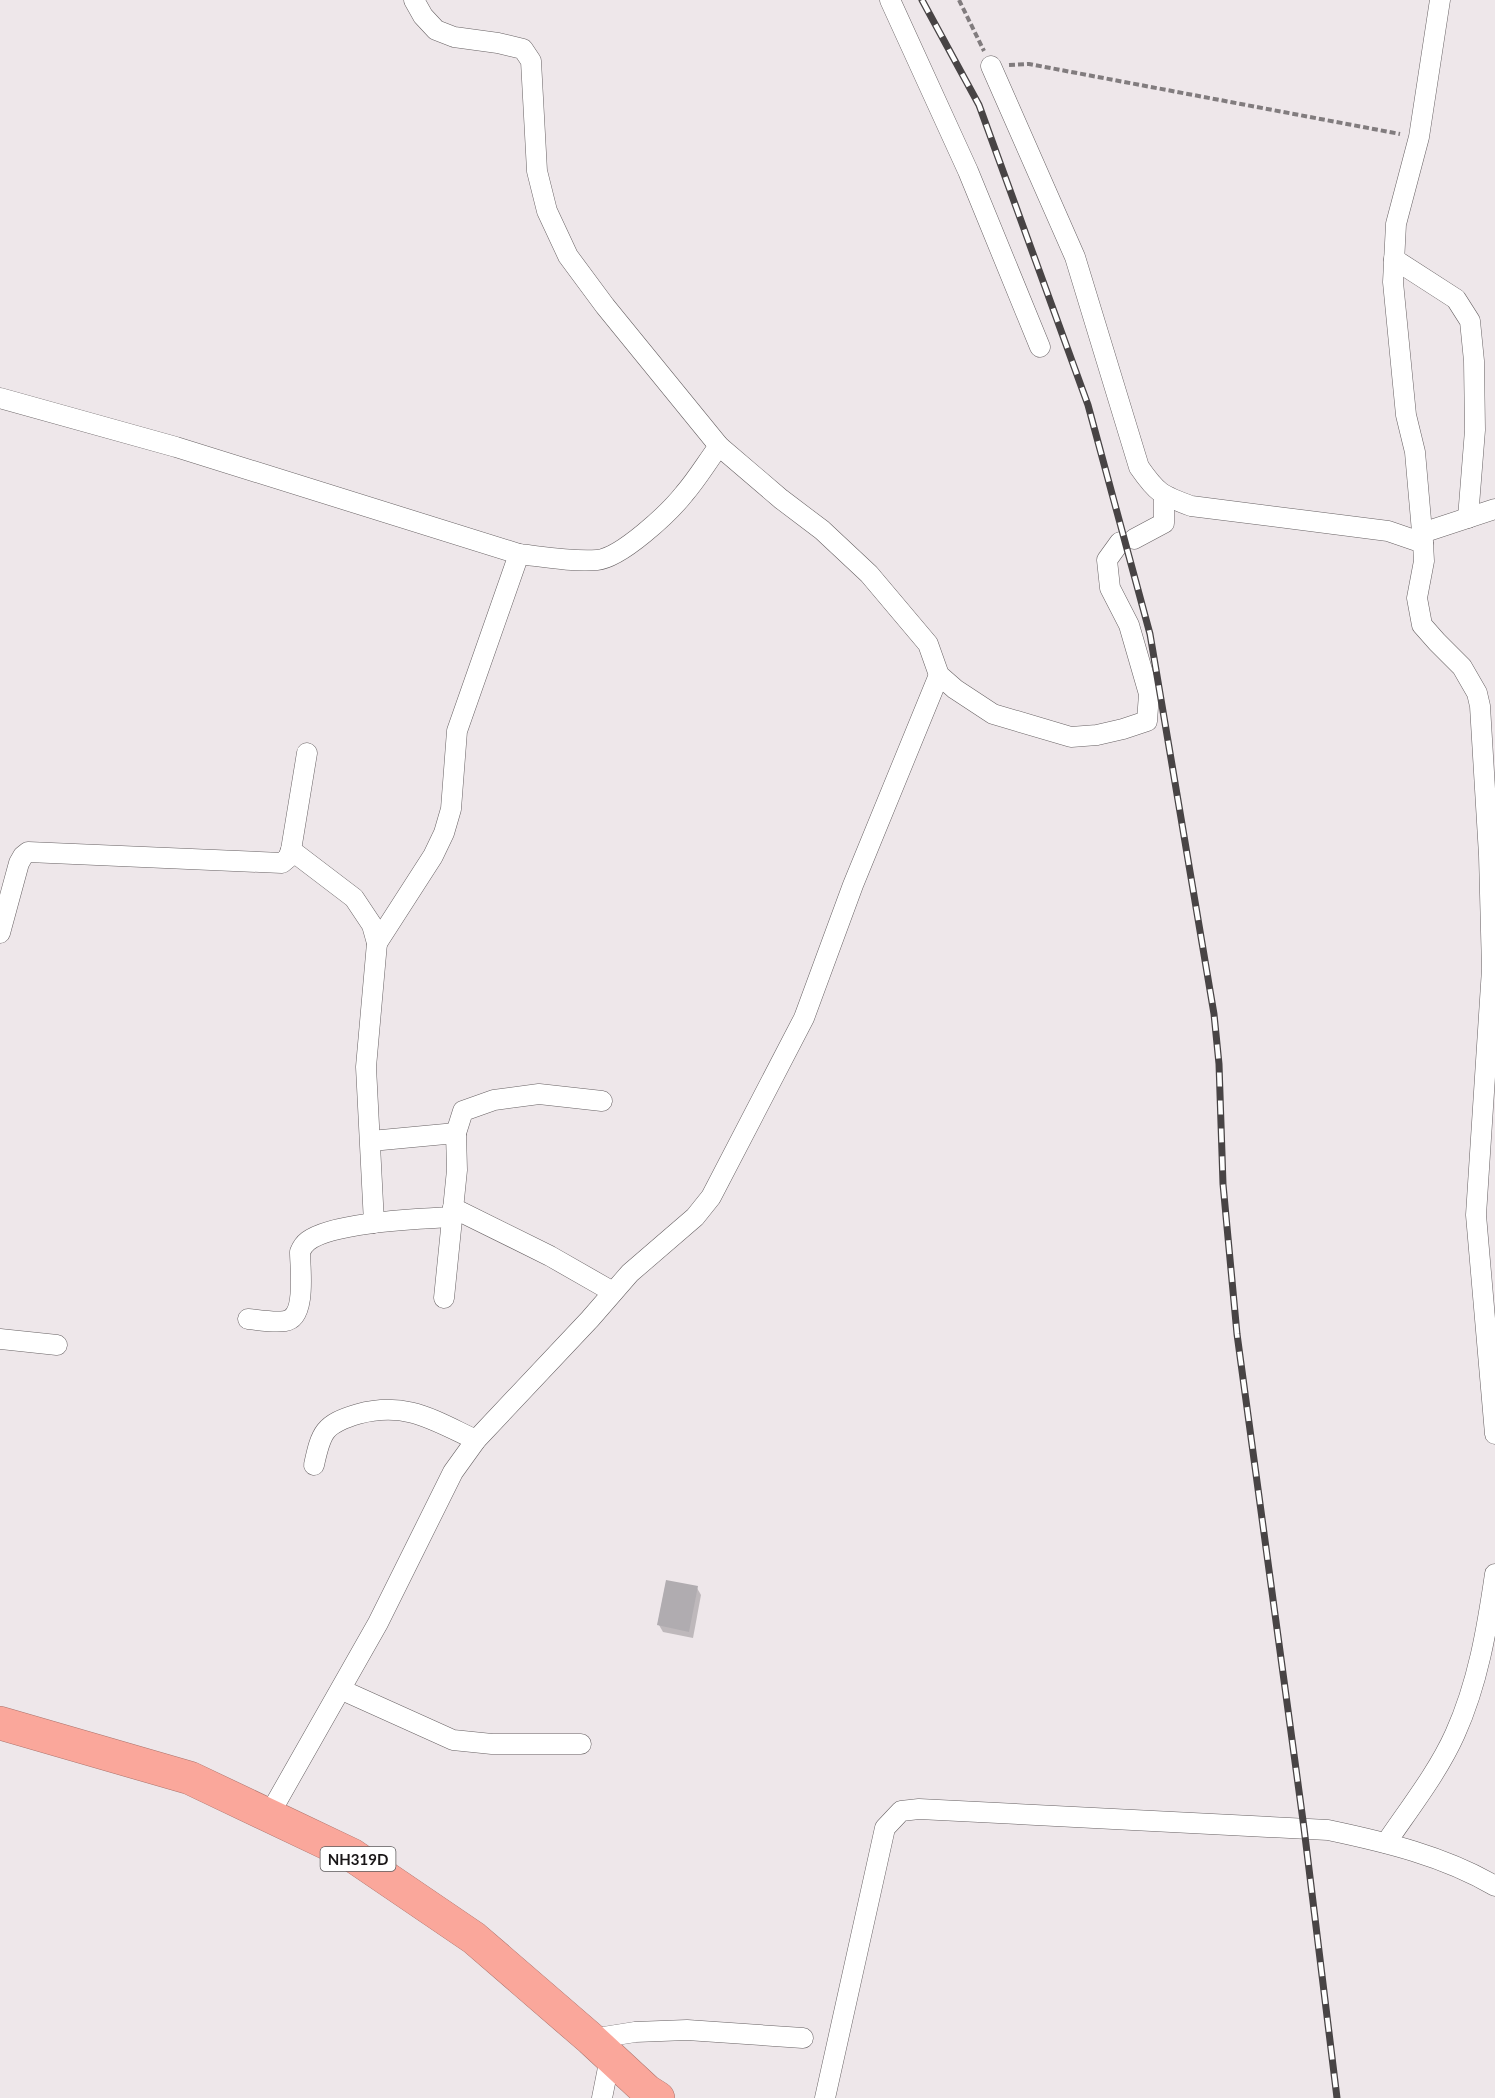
<svg xmlns="http://www.w3.org/2000/svg" width="1495" height="2098" viewBox="0 0 1495 2098" font-family="Lato,sans-serif">
<rect width="100%" height="100%" fill="#eee7ea"/>
<polygon fill="#0003" points="697,1588 701,1595 693,1638 663,1632 659,1625"/>
<polygon fill="#b0acb0" points="666,1580 698,1586 689,1632 657,1625"/>
<g fill="none" stroke-linecap="round" stroke-linejoin="round">
<g stroke="#676163" stroke-width="21">
<g id="street">
<polyline points="414,0 423,16 436,30 454,37 498,43 523,49 531,61 537,171 547,211 568,256 605,306 719,446 781,499 822,530 869,574 928,644 939,675 955,689 993,714 1071,737 1097,735 1123,729 1147,721 1149,694 1129,625 1110,588 1107,560 1120,542"/>
<polyline points="890,0 968,171 1040,347"/>
<path d="M991,66L1075,257L1139,467C1157,493 1161,495 1191,506L1388,531L1423,543L1424,561L1417,598L1422,625L1437,642L1462,667L1477,693L1480,706L1489,855L1492,969L1476,1215L1495,1434"/>
<polyline points="1394,259 1456,299 1470,321 1474,361 1475,430 1468,518"/>
<path d="M0,398L176,447L519,554C545,557 572,562 597,560C621,558 669,513 684,494C697,479 707,462 719,446"/>
<polyline points="1422,533 1495,509"/>
<polyline points="1134,539 1164,523 1164,497"/>
<polyline points="1423,543 1415,452 1406,415 1393,282 1396,224 1419,137 1440,0"/>
<polyline points="291,850 354,898 372,925 377,943 366,1067 374,1223"/>
<polyline points="0,933 19,863 23,856 28,852 282,863 288,858 291,850 307,753"/>
<polyline points="377,943 433,856 444,833 451,809 457,731 519,554"/>
<polyline points="456,1133 463,1111 494,1100 539,1094 602,1101"/>
<polyline points="371,1141 456,1133 457,1170 444,1298"/>
<polyline points="453,1208 550,1256 613,1292"/>
<path d="M248,1319C259,1320 274,1323 285,1321C307,1318 300,1268 300,1252C302,1247 304,1244 308,1241C333,1222 419,1219 452,1217"/>
<polyline points="0,1339 57,1345"/>
<path d="M314,1465C321,1432 324,1424 358,1414C406,1401 433,1420 476,1440"/>
<polyline points="342,1690 453,1740 492,1744 581,1744"/>
<polyline points="269,1815 378,1623 453,1472 476,1440 590,1319 630,1273 695,1217 711,1197 804,1018 853,885 939,675"/>
<path d="M1386,1843C1409,1809 1438,1772 1455,1734C1478,1683 1487,1629 1495,1574"/>
<polyline points="591,2039 635,2032 687,2030 803,2038"/>
<polyline points="602,2098 610,2058"/>
<path d="M825,2098L885,1828L901,1811L919,1809L1328,1830C1385,1842 1444,1856 1495,1886"/>
</g>
</g>
<g stroke="#ab746d" stroke-width="34">
<polyline id="highway" points="0,1723 190,1778 352,1855 474,1938 591,2039 647,2091 658,2098"/>
</g>
<g stroke="#817c7e" stroke-width="4" stroke-dasharray="6 3" stroke-linecap="butt">
<polyline points="959,0 984,51"/>
<polyline points="1009,65 1029,64 1400,134"/>
</g>
<use href="#street" stroke="#fff" stroke-width="20"/>
<use href="#highway" stroke="#faa79b" stroke-width="33"/>
<g stroke="#484445" stroke-width="7">
<polyline id="rail" points="922,0 979,105 1088,405 1150,634 1214,1014 1219,1064 1223,1184 1237,1334 1304,1828 1337,2098"/>
</g>
<use href="#rail" stroke="#fff" stroke-width="4.5" stroke-dasharray="14" stroke-linecap="butt"/>
</g>
<g text-anchor="middle" dominant-baseline="central" stroke-width="5" stroke-linejoin="round" paint-order="stroke">
<rect fill="#fff" stroke="#5e5c5d" stroke-width="1.5" x="320.5" y="1847" width="75" height="24" rx="4.5"/>
<g font-size="15" font-weight="bold" fill="#191617">
<text x="358" y="1859">NH319D</text>
</g>
</g>
</svg>
